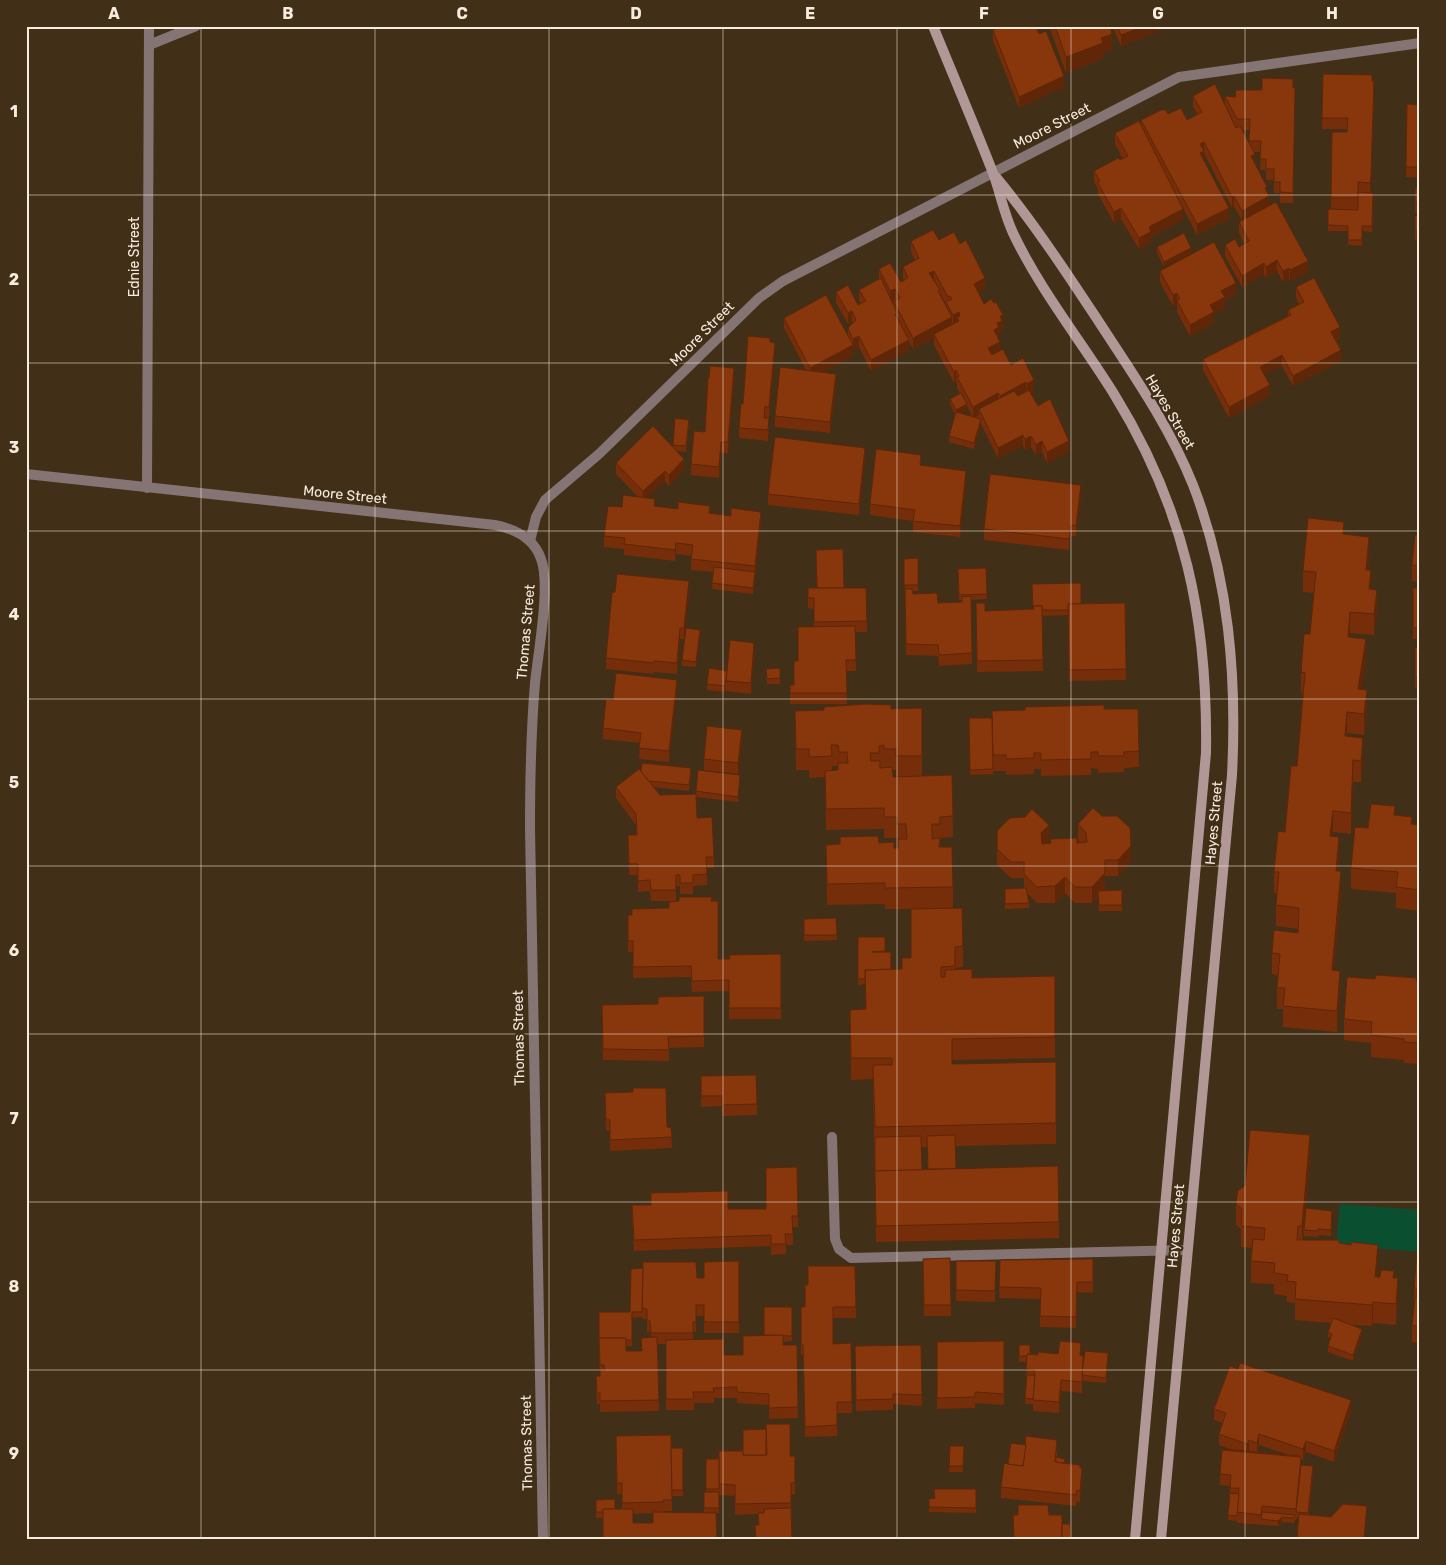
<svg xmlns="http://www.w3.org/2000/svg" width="1446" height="1565" viewBox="0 0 1446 1565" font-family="Rubik,sans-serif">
<rect width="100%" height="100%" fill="#412f18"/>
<polygon fill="#0b4f31" points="1340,1204 1420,1210 1420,1252 1336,1245"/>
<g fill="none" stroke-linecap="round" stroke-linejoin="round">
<polyline stroke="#847473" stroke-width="10" points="832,1137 835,1239 839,1249 851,1258 1187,1250"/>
<g stroke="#847473" stroke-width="10">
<polyline points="149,45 196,26"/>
<path d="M26,474L495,525C515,529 534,538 541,559C551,585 538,653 535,683C531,731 530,779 530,828L543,1539"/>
<polyline points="147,488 149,26"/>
<polyline points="530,541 536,517 545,500 599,454 759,298 783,281 1179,77 1420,43"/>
</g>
<g stroke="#b19897" stroke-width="10">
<path d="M933,26C953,75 974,124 993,173C1000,192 1004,214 1013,233C1040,290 1081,341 1114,394C1185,509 1208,618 1206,753L1135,1539"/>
<path d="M996,177C1034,223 1066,272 1099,322C1133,374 1170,427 1193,485C1229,578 1237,676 1232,775L1161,1539"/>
</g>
</g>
<g fill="#752e09" fill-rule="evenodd">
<polygon points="1001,26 1036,26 1064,87 1019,108 993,41 993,30"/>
<polygon points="1049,26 1110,26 1112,50 1103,53 1103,59 1066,73"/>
<polygon points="1112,26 1158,26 1158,32 1121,46"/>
<polygon points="1418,71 1420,71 1420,99 1417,99"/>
<polygon points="1323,74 1372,75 1371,186 1370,193 1373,193 1372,232 1362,231 1362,246 1348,245 1348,231 1328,231 1328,209 1358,209 1331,209 1332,132 1347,132 1348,129 1322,129"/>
<path d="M1295,88L1293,203H1280V193H1274V180H1266V170H1260L1261,152H1254L1255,163L1267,193L1269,206L1308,272L1290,281L1289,278L1283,282L1277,271L1266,278L1264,274L1242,287L1225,256V245L1239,247L1244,244L1239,233V222L1242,220L1234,207L1232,208L1204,153V161L1229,219L1197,235L1182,206L1183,220L1151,237V243L1139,249L1121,219L1114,223L1098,194V189L1094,182V171L1123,159L1115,144V133L1141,126V120L1168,114L1187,120L1198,115L1193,107V96L1225,104V96L1235,97L1262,90ZM1242,130H1249V143Z"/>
<polygon points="1407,104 1420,105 1420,178 1406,177"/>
<rect x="1415" y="188" width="5" height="25"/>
<polygon points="1415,216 1420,216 1420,241 1415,240"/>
<polygon points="1184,233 1164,267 1157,253 1157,247"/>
<path d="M939,240L960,244L985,289L978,292L984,304L1003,326L1002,331L999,333V339L1000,351L1034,391L1031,393L1038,406L1069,452L1047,463L1042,452L1036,455L1031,447L1025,450L1023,446L998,458L981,424L974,449L949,442V436L955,414L950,404V399L960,394L957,388V382L956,381L954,383L934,345V338L913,349L909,342V351L871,371L859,347L853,350V348V356L822,372L836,385L830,433L775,427V416L806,370L784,328V318L848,335V328L853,323L852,322L848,324L836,303V292L858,305L861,303L859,301V290L879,279V269L901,282L904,280L903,278V267L915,260L911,252V241ZM940,293L946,304V306L940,295ZM967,406L972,416L960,413L967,410Z"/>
<polygon points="1160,271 1236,294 1225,300 1225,308 1214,314 1214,323 1190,336 1177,312 1177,304 1173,306 1160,282"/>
<polygon points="1296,287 1340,338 1336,341 1341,361 1293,386 1282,366 1264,375 1270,396 1229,418 1203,370 1203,359 1288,316 1288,310 1299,304 1296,298"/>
<polygon points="770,342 775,354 769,418 765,418 769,429 768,441 739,438 739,428 743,404"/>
<polygon points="734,379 728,453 721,453 719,478 691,475 691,464 705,432"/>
<polygon points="675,418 689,425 686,452 677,451 684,470 669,486 665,481 647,498 655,507 710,514 761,523 753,594 712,589 713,572 691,570 691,556 676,554 675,561 624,555 624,549 604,547 604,536 622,507 638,497 616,474 616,463 673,447"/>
<polygon points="865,459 859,515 768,505 768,494"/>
<polygon points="921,465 966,482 960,537 913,532 913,521 870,515 870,504"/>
<polygon points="1081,496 1076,536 1071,536 1069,550 984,540 984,529"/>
<polygon points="1344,534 1369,558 1368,570 1371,589 1377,611 1374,635 1350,633 1350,637 1366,660 1361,689 1367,711 1364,735 1347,733 1347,736 1363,759 1361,782 1353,782 1351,834 1333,832 1332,836 1339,858 1338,871 1341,892 1334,970 1340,992 1337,1032 1283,1027 1283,1009 1277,1009 1277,988 1278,975 1272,974 1272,953 1298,933 1298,929 1276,926 1276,905 1277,893 1274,893 1274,872 1285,832 1297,766 1303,694 1301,693 1301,672 1310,634 1314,593 1303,592 1303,571"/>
<polygon points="1420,535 1420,582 1412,581 1412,565"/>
<polygon points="918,558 918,591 912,591 913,594 938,603 962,602 962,600 959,600 958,569 986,568 987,599 971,600 972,664 939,666 938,656 906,655 904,559"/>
<polygon points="808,588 866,588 867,632 855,632 856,671 846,671 847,704 790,704 790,685 794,685 798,661 814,627 814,609 808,608"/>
<rect x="1413" y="588" width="7" height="51"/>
<polygon points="689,592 684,639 680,639 677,674 654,672 654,674 606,669 606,658"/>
<polygon points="976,603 985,611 1033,609 1081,604 1125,603 1126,680 1069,681 1068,615 1042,616 1043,671 977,672"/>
<polygon points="700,636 696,667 682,666 682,660"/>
<polygon points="1420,647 1420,688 1415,688 1415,648"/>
<polygon points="754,653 751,694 726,691 726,681"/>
<polygon points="780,668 780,684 767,684 766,669"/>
<polygon points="727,676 725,692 707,690 707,684"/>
<polygon points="677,691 669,762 639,759 640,743 603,739 603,728 613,700"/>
<path d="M922,708V776L952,775L953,837L940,838V847L953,887V908L963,946V967L955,968V969L972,978L1055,976V1058L952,1060V1064L1056,1062V1144L956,1146V1169L1059,1222V1238L876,1242L873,1079L851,1080L850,1010L866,1009L865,984L858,985V937H885V952L891,969H902L911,958V909H885V904L827,905L826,845L879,843L894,848H898V845H897V838H884V829L826,830L825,777L809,778V770H796L795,711ZM832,766H838V770H832ZM893,770H896V777H893ZM922,1147H927L928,1169L922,1170Z"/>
<polygon points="1104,709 1138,709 1139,767 1124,768 1124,772 1098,773 1098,769 1091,768 1091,775 1041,776 1041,769 1034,769 1034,774 1006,775 1006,771 993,771 993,766 993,774 970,775 969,718 992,718"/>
<polygon points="742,740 738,774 704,770 704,759"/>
<polygon points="641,772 691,774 689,791 653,787 660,795 696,794 696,791 740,781 738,802 696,797 697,818 714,857 714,868 707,868 707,885 693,886 693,894 680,894 680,886 676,886 676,901 651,901 650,891 638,892 638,875 629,875 628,835 636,835 636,825 616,798 616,787"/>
<polygon points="1395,815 1412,824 1420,825 1420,911 1396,908 1396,893 1351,889 1351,868 1368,828"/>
<polygon points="1078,824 1131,862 1118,876 1105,876 1105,889 1104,891 1122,890 1122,911 1099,911 1098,897 1092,903 1075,903 1065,893 1055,903 1037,903 1027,893 1029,903 1029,908 1005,909 1005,889 1024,888 1024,878 1011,878 997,865 997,831 1049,841 1047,843 1080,842 1078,840"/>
<polygon points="711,901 718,959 729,959 781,954 781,1019 729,1019 729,991 692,992 691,977 633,978 633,952 628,952 628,915 632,915 669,908"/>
<polygon points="836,918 837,940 804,941 804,919"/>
<polygon points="1417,981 1420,981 1420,1064 1404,1063 1404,1060 1371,1057 1371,1043 1344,1040 1344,1019"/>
<polygon points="704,996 704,1047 669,1048 669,1061 603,1060 602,1005 658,1004"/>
<polygon points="701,1076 757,1104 757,1115 722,1116 722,1106 701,1107"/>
<polygon points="605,1093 667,1127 671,1128 672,1148 610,1151 610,1131 606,1131"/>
<polygon points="1310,1157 1303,1240 1339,1243 1378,1266 1377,1277 1394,1278 1398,1299 1396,1325 1373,1323 1372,1326 1351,1325 1362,1334 1353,1361 1328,1352 1328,1346 1331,1338 1328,1337 1328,1332 1331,1323 1295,1320 1295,1303 1287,1302 1287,1296 1274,1294 1274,1284 1251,1283 1251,1261 1252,1248 1241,1247 1241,1229 1236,1225 1236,1204"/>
<polygon points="797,1167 798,1227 793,1227 793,1245 786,1245 786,1254 771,1255 771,1246 634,1251 632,1216 632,1205 728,1209 766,1209"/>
<polygon points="1332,1217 1331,1236 1318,1235 1318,1237 1304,1236 1304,1230"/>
<polygon points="1420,1251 1420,1361 1420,1343 1412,1342 1412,1326 1414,1304 1414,1288"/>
<polygon points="950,1258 951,1316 924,1316 923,1259"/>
<polygon points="1093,1259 1093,1293 1077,1292 1076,1328 1040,1327 1040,1299 999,1298 1000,1260"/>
<path d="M739,1261V1333H704V1316H696V1332H693V1340L724,1355H743L764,1335L792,1307V1341L783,1342V1345H797L798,1418L769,1419V1405L737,1403V1398H714V1403H694V1410H666V1344H658L659,1411L600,1412V1404H597L596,1387V1376H600L599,1346V1312H630L697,1278H704ZM642,1317V1319H647V1332H650L651,1337L642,1351H626V1346H632V1318Z"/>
<polygon points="956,1261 996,1261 995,1302 956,1301"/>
<polygon points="855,1266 856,1318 833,1318 833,1344 851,1343 852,1413 837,1413 837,1436 805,1437 803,1355 801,1355 801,1307 805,1307 808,1285"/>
<polygon points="1004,1341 1004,1405 975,1403 975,1408 937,1409 937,1342"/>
<polygon points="921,1345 922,1406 893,1404 893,1410 856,1411 855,1346"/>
<polygon points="1019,1345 1030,1354 1081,1356 1108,1358 1106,1383 1082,1381 1082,1393 1061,1391 1059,1413 1033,1411 1033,1404 1025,1404 1027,1362 1019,1362"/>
<path d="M1214,1409L1351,1410L1334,1462L1306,1452L1303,1460L1301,1459V1465L1313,1471L1309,1515L1331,1517L1367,1511L1364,1539H1297L1298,1518L1297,1517L1296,1520H1295L1294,1523L1282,1522L1278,1526L1237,1523V1521L1228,1520L1230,1486L1220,1485V1474L1226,1450H1233L1219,1445V1434L1223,1423L1214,1420ZM1259,1445L1289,1455L1257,1452Z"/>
<path d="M766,1424H790V1456H795V1494H791L792,1539H755V1525H758V1514L735,1515V1496L719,1495V1513H716L717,1539H603V1518H596V1500L615,1499V1509H622V1494H617L616,1436L671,1435V1453V1448H683V1496H672V1511H663V1512L704,1513V1492H706V1459H719V1468V1451H743V1430L766,1429ZM653,1513V1523H633V1514Z"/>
<polygon points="950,1446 964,1446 963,1472 949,1472"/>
<polygon points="1057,1451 1057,1457 1065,1463 1080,1468 1082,1479 1080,1502 1077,1501 1076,1506 1001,1498 1001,1487 1008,1464"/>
<polygon points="976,1489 976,1513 929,1512 929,1499 934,1498"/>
</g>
<g fill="#5f2608">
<polygon points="1144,26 1158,26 1158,32 1121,46 1121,35"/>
<polygon points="1112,34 1112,50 1103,53 1103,59 1066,73 1066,57 1101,38"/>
<polygon points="1064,76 1064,87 1019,108 1019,97"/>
<polygon points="1374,92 1371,186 1370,193 1370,183"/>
<polygon points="1204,142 1204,162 1200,164 1200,144"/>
<polygon points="1255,154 1255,165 1251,156"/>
<polygon points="1267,187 1267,197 1269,196 1269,207 1242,222 1242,211 1265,188"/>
<polygon points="1234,196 1234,207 1232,208 1232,197"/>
<polygon points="1121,208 1121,219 1114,223 1114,212"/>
<polygon points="1229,208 1229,219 1197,235 1197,224"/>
<polygon points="1183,209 1183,220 1151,237 1151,243 1139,249 1139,238 1149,227"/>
<polygon points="1191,248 1191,254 1164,267 1164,262"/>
<polygon points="1277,260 1277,271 1266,278 1266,267"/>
<polygon points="1308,261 1308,272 1290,281 1290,270"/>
<polygon points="1264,263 1264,274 1242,287 1242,276"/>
<polygon points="1289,268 1289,278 1283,282 1283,271"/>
<polygon points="934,271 934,282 929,273"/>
<polygon points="985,278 985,289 974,295 974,284"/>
<polygon points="1236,283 1236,294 1225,300 1225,308 1214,314 1214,323 1190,336 1190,325 1210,305 1221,291"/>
<polygon points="895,289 895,300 890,302 890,291"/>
<polygon points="1177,293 1177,304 1173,306 1173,295"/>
<polygon points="852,311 852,322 848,324 848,313"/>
<polygon points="959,312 959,320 957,317 957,324 953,326 953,315"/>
<polygon points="1003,315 1002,331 999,333 999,338 994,341 994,330 1000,316"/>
<polygon points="952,317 952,328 934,334 934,338 913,349 913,338"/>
<polygon points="1340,327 1340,338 1331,343 1331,332"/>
<polygon points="859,336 859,347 853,350 853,339"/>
<polygon points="909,340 909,351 871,371 871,360"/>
<polygon points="1000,342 1000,353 988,359 988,348"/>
<polygon points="775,343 775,354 769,418 769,407"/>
<polygon points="853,345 853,356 810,378 810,368"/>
<polygon points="1341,350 1341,361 1293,386 1293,376"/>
<polygon points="1282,355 1282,366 1260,378 1260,367"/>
<polygon points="734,368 734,379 728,453 728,442"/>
<polygon points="956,370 956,381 954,383 954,372"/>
<polygon points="836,374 836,385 830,433 830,422"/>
<polygon points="1034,380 1034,391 1027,395 1027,384"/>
<polygon points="1026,382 1026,393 1000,407 1000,396"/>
<polygon points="1270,385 1270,396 1229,418 1229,407"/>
<polygon points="998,393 998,404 979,409 979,415 973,418 973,407"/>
<polygon points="967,404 967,410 956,415 956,410"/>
<polygon points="769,418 769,429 768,441 768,430"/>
<polygon points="981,419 981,424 974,449 974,443"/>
<polygon points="1023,435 1023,446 998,458 998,448"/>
<polygon points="1031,436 1031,447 1025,450 1025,439"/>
<polygon points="1042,441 1042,452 1036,455 1036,445"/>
<polygon points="1069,441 1069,452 1047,463 1047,452"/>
<polygon points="721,442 721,453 719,478 719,467"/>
<polygon points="865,448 865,459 859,515 859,504"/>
<polygon points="684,459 684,470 669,486 669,475"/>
<polygon points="665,471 665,481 643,502 643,491"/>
<polygon points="966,471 966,482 960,537 960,526"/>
<polygon points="1081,485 1081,496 1076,536 1076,526"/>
<polygon points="761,512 761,523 753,594 755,566"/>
<polygon points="1071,525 1071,536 1069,550 1069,539"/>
<polygon points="1369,537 1369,558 1366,591 1366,570"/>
<polygon points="676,543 676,554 675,561 675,550"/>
<polygon points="1371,570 1371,592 1369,589"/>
<polygon points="689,581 689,592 684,639 684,628"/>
<polygon points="1377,590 1377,611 1374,635 1374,614"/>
<polygon points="1350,612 1350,633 1348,658 1348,637"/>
<polygon points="680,628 680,639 677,674 677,663"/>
<polygon points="700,630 700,636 696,667 696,662"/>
<polygon points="1366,639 1366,660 1358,710 1358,689"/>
<polygon points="754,643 754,653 751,694 751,683"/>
<polygon points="677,680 677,691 669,762 669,751"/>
<polygon points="1367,690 1367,711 1364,735 1364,714"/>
<polygon points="1347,712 1347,733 1345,757 1345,736"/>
<polygon points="742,730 742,740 738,774 738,763"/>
<polygon points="1363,738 1363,759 1361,782 1361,761"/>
<polygon points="1353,760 1353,782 1351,834 1351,813"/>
<polygon points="1333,811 1333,832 1330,857 1330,836"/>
<polygon points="1049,825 1049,841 1041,850 1041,833"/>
<polygon points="1339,837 1339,858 1336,892 1336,871"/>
<polygon points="1131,846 1131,862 1118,876 1118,860"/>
<polygon points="1341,871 1341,892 1332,991 1332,970"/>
<polygon points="1105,873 1105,889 1092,903 1092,887"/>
<polygon points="1065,877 1065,893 1055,903 1055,886"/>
<polygon points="1340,971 1340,992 1337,1032 1337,1011"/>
<polygon points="1310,1135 1310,1157 1302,1247 1302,1226"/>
<polygon points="1378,1245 1378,1266 1375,1298 1375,1277"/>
<polygon points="1398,1278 1398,1299 1396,1325 1396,1304"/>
<polygon points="1373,1302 1373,1323 1372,1326 1372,1305"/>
<polygon points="1362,1329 1362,1334 1353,1361 1353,1355"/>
<polygon points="1061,1380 1061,1391 1059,1413 1059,1402"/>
<polygon points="1351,1400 1351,1410 1334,1462 1334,1451"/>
<polygon points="1259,1434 1259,1445 1257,1453 1257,1443"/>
<polygon points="1249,1440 1249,1450 1247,1454 1247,1444"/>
<polygon points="1306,1441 1306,1452 1303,1460 1303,1449"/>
<polygon points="1313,1466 1313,1471 1308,1518 1308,1513"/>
<polygon points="1082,1468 1082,1479 1080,1502 1080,1491"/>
<polygon points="1282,1517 1282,1522 1278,1526 1278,1521"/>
</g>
<g fill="#88360b" stroke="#5f2608">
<polygon points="1003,26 1036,26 1039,34 1046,31 1064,76 1019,97 993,30"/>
<polygon points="1055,26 1110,26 1112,34 1101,38 1103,43 1066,57"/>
<polygon points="1117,26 1144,26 1121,35"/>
<polygon points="1418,71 1420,71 1420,88 1417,88"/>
<polygon points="1323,74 1372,75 1372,81 1374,81 1371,175 1370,183 1358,182 1358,198 1331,198 1332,132 1347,132 1348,118 1322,118"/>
<polygon points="1262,78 1293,79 1293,88 1295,88 1293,193 1280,192 1280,182 1274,182 1274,169 1266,169 1266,159 1260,159 1261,141 1249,141 1250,119 1237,119 1225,96 1235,97 1236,90 1262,90"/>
<polygon points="1215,84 1236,128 1240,126 1255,154 1251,156 1267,187 1265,188 1269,196 1242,211 1234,196 1232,197 1204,142 1200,144 1204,151 1200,153 1229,208 1197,224 1141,120 1161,110 1166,110 1168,114 1181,108 1187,120 1202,112 1193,96"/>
<polygon points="1407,104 1420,105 1420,167 1406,167"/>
<polygon points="1139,121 1183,209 1149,227 1151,232 1139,238 1121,208 1114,212 1098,183 1100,181 1094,171 1118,158 1120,160 1128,156 1115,133"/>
<rect x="1415" y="188" width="5" height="14"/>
<polygon points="1358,192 1373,193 1372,226 1362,226 1362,240 1348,240 1348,226 1328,225 1328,209 1358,210"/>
<polygon points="1276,202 1308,261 1290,270 1289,268 1283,271 1277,260 1266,267 1264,263 1242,276 1225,245 1235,239 1239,247 1249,241 1239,222"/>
<rect x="1415" y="216" width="5" height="14"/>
<polygon points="933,230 939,240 954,232 960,244 966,240 985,278 974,284 984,304 991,299 994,303 996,302 1003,315 1000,316 1002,321 997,323 999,327 994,330 1000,342 988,348 992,355 1003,349 1011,365 1023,358 1034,380 1027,384 1026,382 1000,396 998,393 973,407 957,377 959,376 956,370 954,372 934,334 959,321 957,317 960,316 959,312 953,315 946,302 952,299 950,296 948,297 934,271 929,273 940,290 938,291 952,317 913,338 894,302 900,298 895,289 890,291 879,269 890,263 901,282 908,278 903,267 919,258 911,241"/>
<polygon points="1184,233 1191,248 1164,262 1157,247"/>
<polygon points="1214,242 1236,283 1221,291 1225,297 1210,305 1214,312 1190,325 1177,301 1180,299 1177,293 1173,295 1160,271"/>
<polygon points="881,278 897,313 895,314 909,340 871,360 859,336 853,339 848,328 856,320 852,311 848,313 836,292 848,285 858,305 866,301 859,290"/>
<polygon points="1314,278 1340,327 1331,332 1341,350 1293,376 1282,355 1260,367 1270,385 1229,407 1203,359 1291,315 1288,310 1304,302 1296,287"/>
<polygon points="826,295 853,345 810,368 784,318"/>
<polygon points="748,336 770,338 770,342 775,343 769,407 765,407 764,418 769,418 768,430 739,428 741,404 743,404"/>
<polygon points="710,366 734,368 728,442 721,442 719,467 691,464 694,431 705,432 708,378 709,378"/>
<polygon points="780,367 836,374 830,422 775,416"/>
<polygon points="1029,390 1038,406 1050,399 1069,441 1047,452 1042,441 1036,445 1031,436 1025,439 1023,435 998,448 979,409 1014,391 1018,396"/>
<polygon points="961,393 967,404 956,410 950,399"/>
<polygon points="956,412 981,419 974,443 949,436"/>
<polygon points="675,418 689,420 686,446 673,445"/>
<polygon points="653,426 684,459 669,475 665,471 643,491 616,463"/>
<polygon points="775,437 865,448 859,504 768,494"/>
<polygon points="876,449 921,455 920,465 966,471 960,526 913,521 915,510 870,504"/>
<polygon points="990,474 1081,485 1076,526 1071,525 1069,539 984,529"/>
<polygon points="623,495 655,499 654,506 678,509 678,502 710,506 709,513 731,516 731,508 761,512 755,566 691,559 693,545 676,543 675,550 624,544 625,538 604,536 608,506 622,507"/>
<polygon points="1308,518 1344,522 1343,534 1369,537 1366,570 1371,570 1369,589 1377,590 1374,614 1350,612 1348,637 1366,639 1358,689 1367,690 1364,714 1347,712 1345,736 1363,738 1361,761 1353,760 1351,813 1333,811 1330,836 1339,837 1336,871 1341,871 1332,970 1340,971 1337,1011 1283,1006 1285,988 1277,988 1280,954 1272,953 1274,930 1298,933 1299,908 1276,905 1279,872 1274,872 1278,831 1285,832 1291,766 1297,766 1305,673 1301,672 1304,634 1310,634 1316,572 1303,571"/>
<polygon points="1415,535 1420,535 1420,566 1412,565"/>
<polygon points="843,549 844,588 817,588 816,550"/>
<polygon points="918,558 918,585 904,585 904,559"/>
<polygon points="714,567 755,572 753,588 712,583"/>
<polygon points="986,568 987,594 959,595 958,569"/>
<polygon points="617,574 689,581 684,628 680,628 677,663 654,661 654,663 606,658 612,593 615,592"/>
<polygon points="1081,583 1081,604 1068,604 1068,610 1042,610 1042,606 1033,606 1033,609 1032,584"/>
<polygon points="808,588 866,588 867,621 814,622 814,598 808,598"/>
<rect x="1413" y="588" width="7" height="40"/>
<polygon points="905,589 912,589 913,594 937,593 938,603 962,602 962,597 971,596 972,653 939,655 938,645 906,644"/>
<polygon points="976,603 985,603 985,611 1034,609 1033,606 1042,606 1043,660 977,661"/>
<polygon points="1125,603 1126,669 1069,670 1068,604"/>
<polygon points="855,626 856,660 846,660 847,693 790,693 790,685 794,685 794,661 798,661 798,627"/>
<polygon points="686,628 700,630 696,662 682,660"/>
<polygon points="730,640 754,643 751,683 726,681"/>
<polygon points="1420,647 1420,677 1415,677 1415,648"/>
<polygon points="709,668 727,671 725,686 707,684"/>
<polygon points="780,668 780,678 767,679 766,669"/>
<polygon points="616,673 677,680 669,751 639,748 641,733 603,728 606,699 613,700"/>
<polygon points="866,704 891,705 891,709 922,708 922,756 896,756 896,749 884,749 884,745 879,746 879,753 870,753 871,761 880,761 880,768 892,767 893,777 952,775 953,816 940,817 940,824 932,824 932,839 940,838 939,847 952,847 953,887 885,888 885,883 827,884 826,845 840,844 840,837 878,836 879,843 894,842 894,848 898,848 898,839 907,839 906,824 897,824 897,817 884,817 884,808 826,809 825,771 838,770 838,763 848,763 847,752 839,752 838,745 831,745 832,756 809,757 809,749 796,749 795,711 824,710 824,707"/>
<polygon points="1104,705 1104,709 1138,709 1139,751 1124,752 1124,756 1098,756 1098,752 1091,752 1091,759 1041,760 1041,753 1034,753 1034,758 1006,759 1006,755 993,755 992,711 1025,710 1025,707"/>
<polygon points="969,718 992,718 993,769 970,770"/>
<polygon points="707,726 742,730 738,763 704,759"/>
<polygon points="642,763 691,768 689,785 648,781 641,772"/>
<polygon points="639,769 660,795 696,794 697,818 712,817 714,857 706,857 707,874 693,875 693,883 680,883 680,875 676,875 676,890 651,890 650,880 638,881 638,864 629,864 628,835 637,835 636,814 616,787"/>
<polygon points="698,770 740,775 738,797 696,791"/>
<polygon points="1371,804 1395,806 1394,815 1412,817 1411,824 1420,825 1420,890 1396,887 1398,872 1351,868 1355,827 1368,828"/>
<polygon points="1093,808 1102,816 1117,816 1130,828 1131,846 1118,860 1105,860 1105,873 1092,887 1075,887 1065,877 1055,886 1037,887 1024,874 1024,862 1011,862 997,849 997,831 1010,818 1025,817 1032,809 1049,825 1041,833 1042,844 1051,843 1050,839 1077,838 1077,843 1087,842 1086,833 1078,824"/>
<polygon points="1026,888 1029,903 1005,904 1005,889"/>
<polygon points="1122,890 1122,905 1099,905 1098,891"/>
<polygon points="679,897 712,897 711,901 718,901 718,959 730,959 729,955 781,954 781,1008 729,1008 729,980 692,981 691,966 633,967 633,941 628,941 628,915 632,915 632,909 669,908 669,902 679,901"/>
<polygon points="962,908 963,946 955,947 955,966 941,967 941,977 945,977 945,970 972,969 972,978 1055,976 1055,1037 952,1039 952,1064 1056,1062 1056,1123 875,1127 873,1065 892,1065 892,1058 851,1058 850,1010 866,1009 865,970 902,969 902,958 911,958 911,909"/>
<polygon points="836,918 837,935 804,935 804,919"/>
<polygon points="858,937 885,937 885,951 872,952 891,952 891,969 865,970 865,979 858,979"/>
<polygon points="1376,975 1417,978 1416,981 1420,981 1420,1043 1404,1042 1404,1039 1371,1035 1372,1022 1344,1019 1347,977 1375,979"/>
<polygon points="704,996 704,1036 668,1037 669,1050 603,1049 602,1005 658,1004 658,997"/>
<polygon points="756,1075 757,1104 722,1105 722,1096 701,1096 701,1076"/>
<polygon points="633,1088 666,1088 667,1127 671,1128 672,1137 610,1140 610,1120 606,1120 605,1093 633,1092"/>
<polygon points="1250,1130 1310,1135 1302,1226 1298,1226 1297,1240 1339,1240 1339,1243 1351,1245 1351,1242 1378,1245 1375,1277 1380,1277 1381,1270 1394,1271 1393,1278 1398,1278 1396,1304 1373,1302 1372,1305 1295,1299 1296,1282 1287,1281 1288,1275 1274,1273 1275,1263 1251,1261 1253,1239 1264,1240 1265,1228 1241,1226 1242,1209 1236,1204 1238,1190 1245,1186"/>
<polygon points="955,1135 956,1169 928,1169 927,1136"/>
<polygon points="921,1136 922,1170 875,1171 875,1176 875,1137"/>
<polygon points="1058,1166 1059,1222 876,1226 875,1171"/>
<polygon points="797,1167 798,1216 792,1216 793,1234 785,1234 786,1244 771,1244 771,1235 634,1240 632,1205 651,1205 651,1193 728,1191 728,1209 766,1209 766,1168"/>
<polygon points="1306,1208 1332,1211 1331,1230 1318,1229 1318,1231 1304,1230"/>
<polygon points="1417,1251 1420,1251 1420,1288 1414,1288"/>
<polygon points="950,1258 951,1305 924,1305 923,1259"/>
<polygon points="1093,1259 1093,1282 1077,1282 1076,1317 1040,1316 1041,1288 999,1287 1000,1260"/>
<polygon points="739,1261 739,1322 704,1322 704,1305 696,1305 696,1322 693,1322 693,1333 651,1333 650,1321 647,1321 647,1309 642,1308 643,1262 696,1262 697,1278 704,1278 704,1262"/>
<polygon points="956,1261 996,1261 995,1291 956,1290"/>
<polygon points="808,1266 855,1266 856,1307 833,1307 833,1344 851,1343 852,1402 837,1402 837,1425 805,1427 803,1345 801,1344 801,1307 805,1307 805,1285 808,1285"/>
<polygon points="643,1268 642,1312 632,1312 632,1340 626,1340 626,1338 599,1338 599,1340 599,1312 630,1312 631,1269"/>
<polygon points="1415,1298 1420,1298 1420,1326 1412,1326"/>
<polygon points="764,1307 792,1307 792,1336 764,1335"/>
<polygon points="1333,1318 1362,1329 1353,1355 1328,1346 1332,1334 1328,1332"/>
<polygon points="783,1335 783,1345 797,1345 798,1407 769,1408 769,1394 737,1392 737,1387 713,1388 714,1392 693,1392 694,1399 666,1399 666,1340 724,1339 724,1355 743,1355 743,1336"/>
<polygon points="657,1337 659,1400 600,1401 600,1393 597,1393 596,1376 600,1376 600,1370 605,1370 604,1365 600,1365 599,1338 626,1338 626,1351 642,1351 641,1338"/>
<polygon points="1004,1341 1004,1394 975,1392 975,1397 937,1398 937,1342"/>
<polygon points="1060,1341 1081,1343 1080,1355 1083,1356 1082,1382 1061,1380 1059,1402 1033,1400 1035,1370 1026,1369 1027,1354 1038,1355 1038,1352 1058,1354"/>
<polygon points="921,1345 922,1395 893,1394 893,1399 856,1400 855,1346"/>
<polygon points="1019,1345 1030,1345 1030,1354 1027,1354 1027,1356 1019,1356"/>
<polygon points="1085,1351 1108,1353 1106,1378 1082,1375"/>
<polygon points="1240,1363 1351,1400 1334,1451 1306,1441 1303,1449 1259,1434 1257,1443 1249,1440 1247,1444 1219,1434 1226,1413 1214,1409 1230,1366 1238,1369"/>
<polygon points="1027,1375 1035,1375 1033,1399 1025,1398"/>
<polygon points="766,1424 790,1424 790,1456 795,1456 795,1483 791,1483 791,1503 735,1504 735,1485 719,1484 719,1451 743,1451 743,1455 767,1455"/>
<polygon points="766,1429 766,1455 743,1455 743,1430"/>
<polygon points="671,1435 672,1500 663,1500 663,1502 622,1503 622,1483 617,1483 616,1436"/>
<polygon points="1026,1436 1057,1440 1055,1462 1080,1465 1080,1468 1082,1468 1080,1491 1077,1490 1076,1495 1001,1487 1004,1463 1023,1466"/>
<polygon points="1011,1443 1026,1445 1023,1466 1008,1464"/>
<polygon points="950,1446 964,1446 963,1466 949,1466"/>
<polygon points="671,1448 683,1448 683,1490 672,1490"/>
<polygon points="1226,1449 1299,1456 1299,1457 1226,1450"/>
<polygon points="1222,1450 1301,1457 1296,1509 1262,1506 1261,1515 1237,1512 1239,1488 1230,1488 1231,1475 1220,1474"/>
<polygon points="1056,1457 1065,1459 1064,1463 1056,1462"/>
<rect x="706" y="1459" width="13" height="30"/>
<polygon points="1301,1465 1313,1466 1308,1513 1296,1512"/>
<polygon points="934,1489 976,1489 976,1508 929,1507 929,1499 935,1498"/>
<rect x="704" y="1492" width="15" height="16"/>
<polygon points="1230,1493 1239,1494 1237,1516 1228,1515"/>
<polygon points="615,1499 615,1509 603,1509 603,1512 596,1512 596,1500"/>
<polygon points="1343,1504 1367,1506 1364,1539 1297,1539 1299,1514 1331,1517"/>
<polygon points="1018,1505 1048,1505 1049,1515 1062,1515 1062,1539 1014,1539 1013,1515 1018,1515"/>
<polygon points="791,1508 792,1539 756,1539 755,1525 759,1525 758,1513 764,1513 764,1509"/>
<polygon points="603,1509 633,1509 633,1523 653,1523 653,1512 716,1513 717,1539 603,1539"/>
<polygon points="1262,1512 1295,1515 1294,1518 1282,1517 1278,1521 1261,1519"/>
<polygon points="1062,1524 1070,1524 1071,1539 1062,1539"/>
</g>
<path fill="none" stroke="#f8ecdf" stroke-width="1" stroke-opacity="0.55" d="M201,26V1539M375,26V1539M549,26V1539M723,26V1539M897,26V1539M1071,26V1539M1245,26V1539M26,195H1420M26,363H1420M26,531H1420M26,699H1420M26,866H1420M26,1034H1420M26,1202H1420M26,1370H1420"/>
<g text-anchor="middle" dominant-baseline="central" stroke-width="4.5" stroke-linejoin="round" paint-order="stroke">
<g font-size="14" fill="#f8ecdf" stroke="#412f18">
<text transform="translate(1052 126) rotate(-27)">Moore Street</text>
<text transform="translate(134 257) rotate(-90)">Ednie Street</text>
<text transform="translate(702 334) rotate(-45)">Moore Street</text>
<text transform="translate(1170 412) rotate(60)">Hayes Street</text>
<text transform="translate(345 495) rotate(6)">Moore Street</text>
<text transform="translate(526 632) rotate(-85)">Thomas Street</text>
<text transform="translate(1214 823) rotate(-85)">Hayes Street</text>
<text transform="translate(519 1038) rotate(-91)">Thomas Street</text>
<text transform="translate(1176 1226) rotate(-85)">Hayes Street</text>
<text transform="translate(527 1443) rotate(-91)">Thomas Street</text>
</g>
</g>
<rect width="1446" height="1565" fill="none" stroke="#412f18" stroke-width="55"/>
<rect x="28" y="28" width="1390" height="1510" fill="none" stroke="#f8ecdf" stroke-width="2"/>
<g font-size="16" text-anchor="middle" font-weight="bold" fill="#f8ecdf">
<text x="114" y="19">A</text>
<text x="288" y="19">B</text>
<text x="462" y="19">C</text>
<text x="636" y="19">D</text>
<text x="810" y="19">E</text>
<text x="984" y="19">F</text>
<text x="1158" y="19">G</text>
<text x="1332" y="19">H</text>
<text x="14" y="117">1</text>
<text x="14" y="285">2</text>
<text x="14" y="453">3</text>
<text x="14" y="620">4</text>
<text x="14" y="788">5</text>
<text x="14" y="956">6</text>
<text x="14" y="1124">7</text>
<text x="14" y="1292">8</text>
<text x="14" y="1459">9</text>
</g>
</svg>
